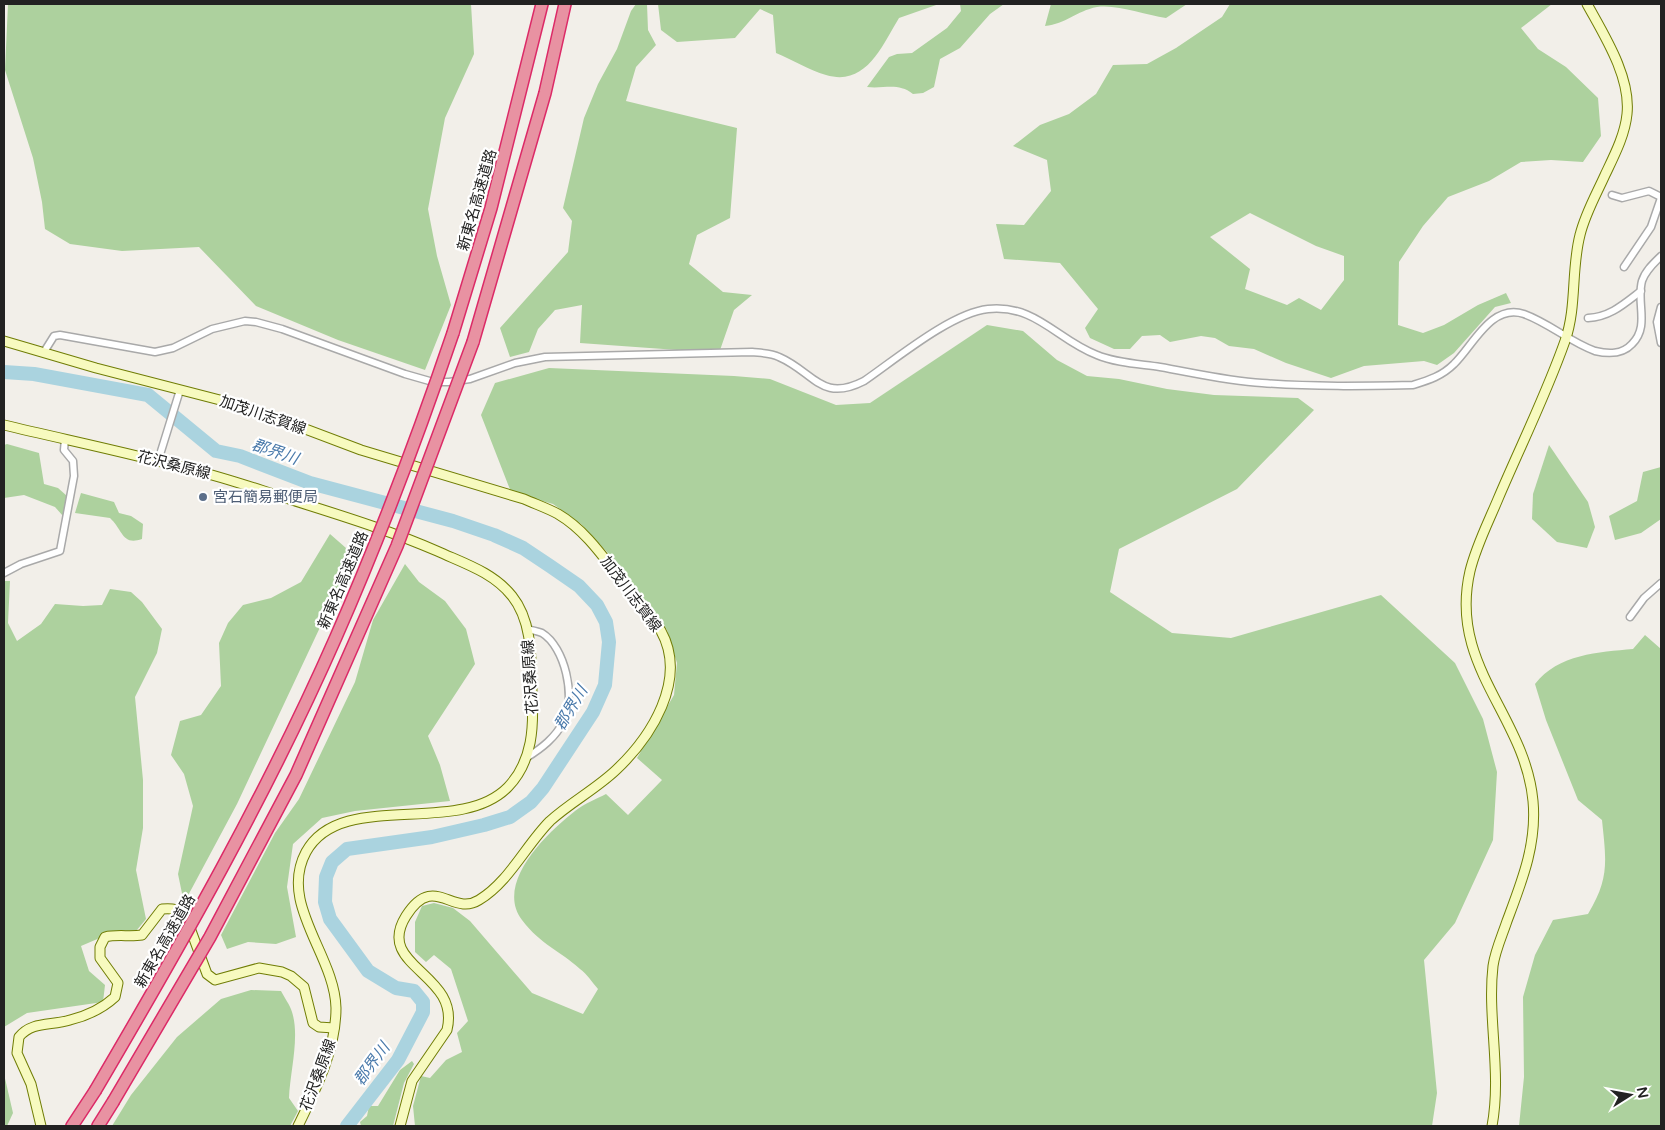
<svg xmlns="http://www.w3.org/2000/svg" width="1665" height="1130" viewBox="0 0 1665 1130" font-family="'Varela Round','Noto Sans JP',sans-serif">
<rect width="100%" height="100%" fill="#f2efe9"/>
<g fill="#add19e" fill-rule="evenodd">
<polygon points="8,4 471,4 474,54 445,118 428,209 437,256 451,305 425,370 338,340 256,306 199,247 122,251 70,244 45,229 42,202 33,158 5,70"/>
<polygon points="636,4 647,4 648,30 656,45 636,67 626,101 737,128 730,218 697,235 689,264 723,292 752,295 734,310 719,353 580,343 582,305 555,310 538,329 529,352 510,357 500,328 568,252 572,221 563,208 584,118 598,84 617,49 631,11"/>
<path d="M658,4H939L899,18C882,46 866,87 826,75C809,70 793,60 776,53L773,15L760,9L735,38L677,42L661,30Z"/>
<path d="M960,4H1004L990,14L960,48L940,59L934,87L923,93L913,94C898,82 885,89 867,87L889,57L897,54L912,53L947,28L961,11Z"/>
<path d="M1051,4H1187L1166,18C1145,15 1117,4 1097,7C1076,11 1066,24 1045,26Z"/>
<path d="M1230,4H1552L1521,28L1538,49L1566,67L1598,98L1601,136L1583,162L1551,160L1521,162L1489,181L1448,197L1423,226L1399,262L1398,325L1423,333L1444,325L1478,305L1506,293L1511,303L1495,307L1454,353L1437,365L1424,361L1364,366L1331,378L1286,363L1254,349L1229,346L1215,338L1201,336L1170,342L1160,335L1142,336L1130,349H1114L1090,338L1085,328L1098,309L1060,263L1004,259L996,224L1024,225L1051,191L1047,160L1013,146L1040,125L1069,114L1096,94L1113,65L1147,64L1176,48L1222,17ZM1250,213L1316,246L1344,256V280L1321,310L1299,298L1287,305L1245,289L1250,269L1210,237Z"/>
<path d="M987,325L1023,331L1057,360L1087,376L1119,379L1167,389L1214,395L1298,398L1314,410L1237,489L1119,549L1110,592L1172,633L1231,638L1381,595L1455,663L1483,719L1497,772L1493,840L1455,923L1424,960L1437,1093L1432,1126H415L413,1106L421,1076L430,1078L446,1060L462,1052L457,1033L468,1021L451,969L434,955L426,962L415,952V922L422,906L434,903L453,908L470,921L532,993L583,1014L598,989C592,982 587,974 580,969C559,950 541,945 522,920C494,883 548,832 575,811C584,804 596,799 606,794L628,815L662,780L637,758L674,695L677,663L667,630L607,552L581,524L553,504L511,492L481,415L495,383L549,368L734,376L770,379L836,405L870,403Z"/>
<polygon points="7,444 39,453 44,484 58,488 67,496 63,516 55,507 24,495 4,498 4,445"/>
<polygon points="1549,445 1588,502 1595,527 1587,548 1557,542 1532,519 1533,494"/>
<polygon points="1661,467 1661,519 1641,533 1615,540 1609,516 1637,501 1643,472"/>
<path d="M81,493L114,502L119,513L131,516L143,524L142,539C122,546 123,530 110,518L75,513Z"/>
<polygon points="330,534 354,555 237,804 184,903 178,874 193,806 184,774 171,755 180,721 201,715 221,686 219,643 228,623 243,605 271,598 301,582"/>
<polygon points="405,564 419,582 445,601 466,629 475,664 428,736 440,765 450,801 355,811 322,818 293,844 287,887 296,937 276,944 248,942 227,949 221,935 275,833 299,799 355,682 373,620"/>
<polygon points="4,581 10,581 8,623 17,641 41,624 55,604 83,606 102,605 110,589 131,592 142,602 162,629 157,653 135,697 143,780 143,828 136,870 146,919 131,937 102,937 81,946 89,971 105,985 103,1002 27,1013 4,1027"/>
<path d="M1645,635L1661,649V1126H1519L1524,1077L1523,997L1535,955L1553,920L1588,914C1610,878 1606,860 1602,820L1578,800L1546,720L1535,684C1558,654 1599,652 1633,649Z"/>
<path d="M251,990L281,991C284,997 290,1005 292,1012C300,1037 290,1072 289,1098L298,1111L290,1126H112L131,1095L177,1037L221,999Z"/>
<polygon points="412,1061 414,1064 404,1083 393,1126 361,1126 360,1122 367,1116 369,1106 378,1106 400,1070"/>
<polygon points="4,1074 13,1113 7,1126 4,1126"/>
</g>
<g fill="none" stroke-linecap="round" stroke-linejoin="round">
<polyline stroke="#aad3df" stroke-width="14" points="4,372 34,374 148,395 216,451 240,456 310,483 453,521 494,535 523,548 550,566 579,586 597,605 606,622 609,642 605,685 593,712 543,788 531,802 510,817 484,825 432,837 347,849 332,862 326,877 325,902 330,919 368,971 396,988 414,991 423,1002 423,1012 398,1060 347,1126"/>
<g stroke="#a9a9a9" stroke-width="9">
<g id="street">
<polyline points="1612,195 1622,198 1649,191 1661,197"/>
<polyline points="1624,267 1651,227 1661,198"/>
<polyline points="1661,307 1657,322 1661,343"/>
<path d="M1588,318C1610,317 1624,304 1641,291"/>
<path d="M44,352L54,336L60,335L155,352L173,348L212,329L245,321L256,322L282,329L405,374L433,382H449L470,379L515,363L545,357L752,352C760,353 771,353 779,357C814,372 821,403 864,381C896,359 951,313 988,309C1036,304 1057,340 1097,355C1116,363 1140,364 1160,367C1194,373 1228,381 1262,383C1312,387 1363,386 1413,385C1429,380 1442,376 1454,364C1473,346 1491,303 1524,314C1549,323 1570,342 1595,351C1608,354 1622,355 1632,344C1650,326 1636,303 1642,281C1645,271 1654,263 1661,256"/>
<polyline points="158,461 180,390"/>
<polyline points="4,573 21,564 60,551 74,476 73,461 64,450 65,439"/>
<polyline points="1630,617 1644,598 1661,583"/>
<path d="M526,758C542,748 555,738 564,721C576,697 565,647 542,633C537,631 531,630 527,629"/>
</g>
</g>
<g stroke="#707d05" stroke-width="11">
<g id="secondary">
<path d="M4,341L96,368L247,407L361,450L524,499C535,504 547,508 558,514C587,531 606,561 626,586C638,601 651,615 661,631C688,680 651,737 616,770C596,789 571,802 550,821C526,845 509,882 479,900C452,917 434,872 406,916C374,967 461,973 447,1030L412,1081L400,1126"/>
<path d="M4,425C67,440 130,453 193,470C226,478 257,489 289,499C339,515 389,530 437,551C463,563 493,572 512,596C533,622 531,661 532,692C534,726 533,761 508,787C458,838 341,788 306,852C278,904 335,955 336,1008C336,1050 316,1089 298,1126"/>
<path d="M41,1126L31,1084L17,1053L19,1037C32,1021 51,1026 70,1020C86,1016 102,1009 115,997L118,983L100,958V947L105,937C117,934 130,937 142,935L162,909C173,908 179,909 186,917L207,974L215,980L259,968L282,972L291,976L304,987L313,1023L319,1027L334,1028"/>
<path d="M1492,1126C1502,1072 1487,1018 1493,966C1495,951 1502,936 1507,921C1522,881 1537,844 1533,801C1525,715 1448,666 1470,571C1476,546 1488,523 1498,499C1520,447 1546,395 1565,341C1577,307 1571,269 1580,235C1585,214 1596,195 1605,175C1614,156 1625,135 1627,114C1631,77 1604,35 1587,4"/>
</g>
</g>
<g stroke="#dc2a67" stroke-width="14">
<g id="highway">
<polyline points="453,333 491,208 542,4"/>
<polyline points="473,342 545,93 565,4"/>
<polyline points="72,1126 95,1091"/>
<polyline points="98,1126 113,1102"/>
</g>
</g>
<use href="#street" stroke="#fff" stroke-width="6"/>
<use href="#secondary" stroke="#f7fabf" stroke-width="9"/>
<use href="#highway" stroke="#e892a2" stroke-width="11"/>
<g stroke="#dc2a67" stroke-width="14" stroke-linecap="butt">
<g id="highway-bridge">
<path d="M95,1091C182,943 267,794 336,637C380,537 418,436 453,333"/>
<polyline points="113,1102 210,937 296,775 397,546 473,342"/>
</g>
</g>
<use href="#highway-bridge" stroke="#e892a2" stroke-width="11"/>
</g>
<circle fill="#5c6f8a" stroke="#fff" stroke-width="2" cx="203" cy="497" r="5"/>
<g text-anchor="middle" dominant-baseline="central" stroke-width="4.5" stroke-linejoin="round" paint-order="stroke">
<g font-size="15" fill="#222" stroke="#fff">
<text transform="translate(477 200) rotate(-74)">新東名高速道路</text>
<text transform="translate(263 415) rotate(19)">加茂川志賀線</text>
<text transform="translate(174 465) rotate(14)">花沢桑原線</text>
<text transform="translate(343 580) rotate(-67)">新東名高速道路</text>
<text transform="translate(631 594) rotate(53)">加茂川志賀線</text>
<text transform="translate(530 677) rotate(-94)">花沢桑原線</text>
<text transform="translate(165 941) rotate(-60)">新東名高速道路</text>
<text transform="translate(318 1075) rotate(-70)">花沢桑原線</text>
</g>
<g font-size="15" fill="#4e5e75" stroke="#fff" text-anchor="start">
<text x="213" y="497">宮石簡易郵便局</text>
</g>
<g font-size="16" font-style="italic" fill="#4a7aab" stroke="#fff">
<text transform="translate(275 452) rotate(19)">郡界川</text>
<text transform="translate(571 708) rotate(-59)">郡界川</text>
<text transform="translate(372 1064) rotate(-54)">郡界川</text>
</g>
</g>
<rect width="1665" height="1130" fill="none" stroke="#222222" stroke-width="10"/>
<g transform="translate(1630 1095) rotate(79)" stroke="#ffffff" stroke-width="4" paint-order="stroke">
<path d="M0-4L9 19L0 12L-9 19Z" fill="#222222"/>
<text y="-8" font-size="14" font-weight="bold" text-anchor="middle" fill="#222222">N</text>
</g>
</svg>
